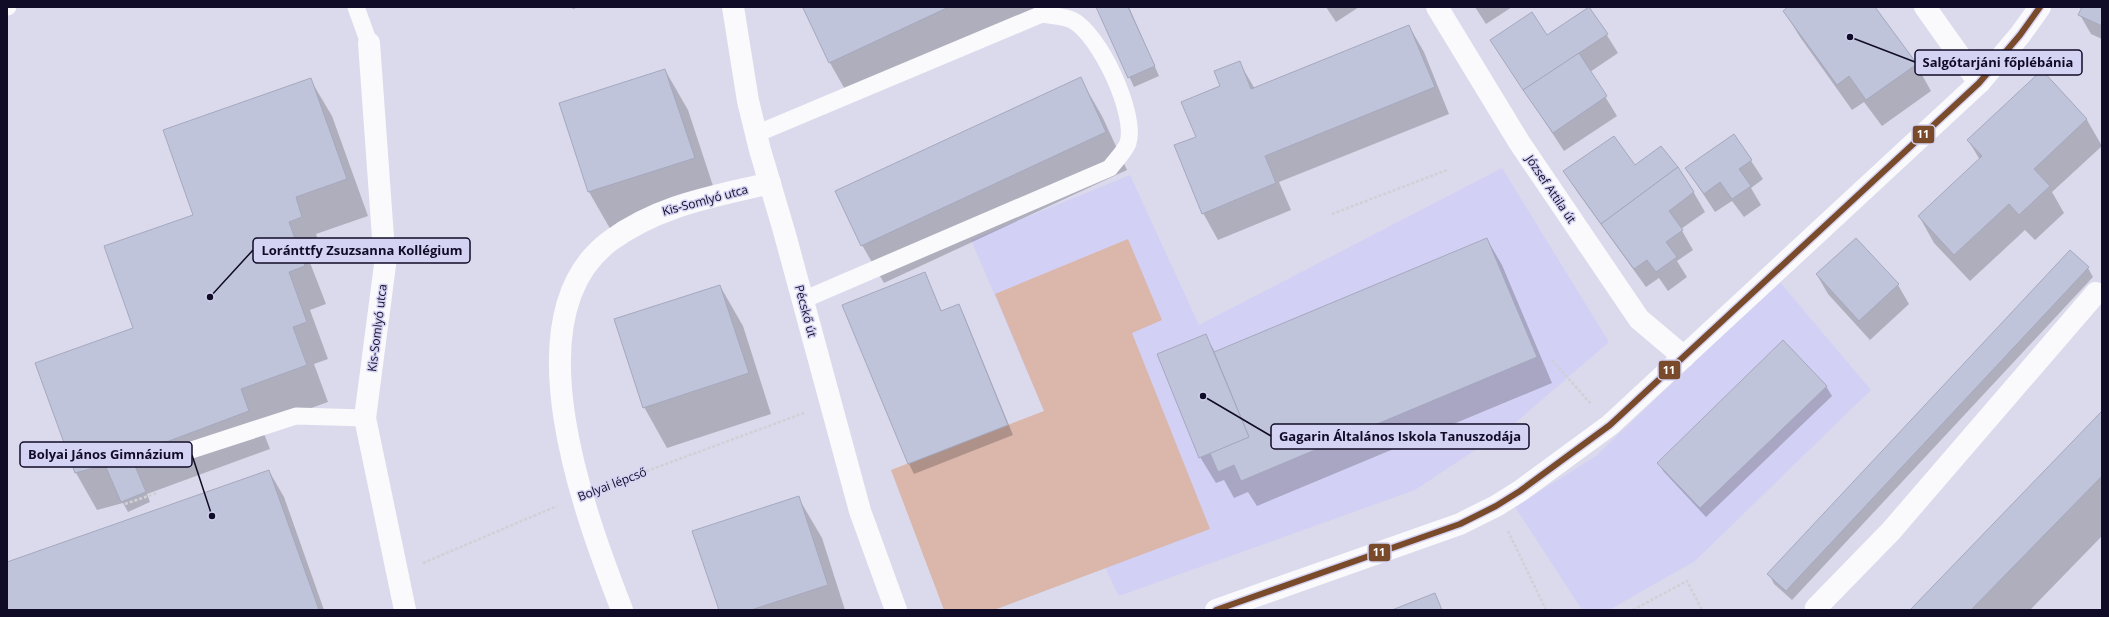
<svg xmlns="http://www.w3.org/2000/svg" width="2109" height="617" viewBox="0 0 2109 617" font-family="'Open Sans',sans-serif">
<rect width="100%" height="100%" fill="#dbdaec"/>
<g fill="#d2d0f4">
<polygon points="1502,168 1609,342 1513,425 1415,490 1119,596 1105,568 1044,411 971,240 1130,175 1199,325"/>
<polygon points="1779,281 1871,390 1695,561 1609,610 1582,610 1515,507 1596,456"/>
</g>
<polygon fill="#dab6ab" points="1128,239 1162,320 1132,333 1210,529 994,610 944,610 891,470 1044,411 995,294"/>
<g fill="#0003">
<polygon points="571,7 579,7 573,9"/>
<polygon points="807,7 1051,7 851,100 830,63"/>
<polygon points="1097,7 1129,7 1159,76 1134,87"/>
<polygon points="1326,7 1359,7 1336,22"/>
<polygon points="1475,7 1512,7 1486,24"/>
<polygon points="1790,7 1874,7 1916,64 1931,91 1882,126 1864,102 1852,110 1800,37 1784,11"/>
<polygon points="2083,7 2102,7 2102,39 2091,34 2080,15"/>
<polygon points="1590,8 1618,53 1590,72 1617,116 1564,151 1491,40 1546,36"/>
<polygon points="1409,26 1424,52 1449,114 1279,182 1291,210 1218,240 1203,213 1197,137 1221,87 1239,62 1255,89"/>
<polygon points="665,70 688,110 717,198 612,232 589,192 561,104"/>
<polygon points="2042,71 2087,120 2102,146 2052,192 2064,213 2035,240 2025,230 1970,281 1934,243 1919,216 1980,160 1968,140"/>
<polygon points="1080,78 1102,116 1127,170 884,283 862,245"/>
<polygon points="310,79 332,116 368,216 316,234 323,255 309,260 326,304 310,310 328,359 314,364 328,402 261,426 270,449 147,494 150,502 128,512 123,503 97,510 76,473 135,328 195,216"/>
<polygon points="1734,135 1763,179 1751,188 1761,205 1744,217 1732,201 1715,212 1686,168"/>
<polygon points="1661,147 1694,193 1705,212 1681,229 1693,250 1677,261 1687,277 1668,291 1659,278 1646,287 1576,190 1565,171 1635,166"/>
<polygon points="1487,239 1502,265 1552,383 1257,506 1248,492 1234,498 1224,480 1216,483 1200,457 1205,335 1215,352"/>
<polygon points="2088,268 2093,277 1792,600 1774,584 1769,574"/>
<polygon points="924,273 942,312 959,305 964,315 1013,435 914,474 909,464"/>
<polygon points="1817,275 1898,285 1909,304 1870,340 1828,294"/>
<polygon points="720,286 743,326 771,414 667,448 644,407"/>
<polygon points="1826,386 1832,396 1706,517 1664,472 1658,463"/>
<polygon points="2102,412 2102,536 2030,610 1911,610"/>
<polygon points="269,471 284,497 324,610 7,610 7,563"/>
<polygon points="798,497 822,538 845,610 720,610"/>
</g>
<g fill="#c0c4db" stroke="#a5a8be">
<polygon points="805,7 949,7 829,63 803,8"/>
<polygon points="1096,7 1128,7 1155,66 1128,78"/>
<polygon points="1589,7 1608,34 1523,90 1490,40 1532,12 1547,35"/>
<polygon points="1788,7 1875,7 1917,64 1866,100 1849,76 1837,85 1783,11"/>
<polygon points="2082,7 2102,7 2102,26 2078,15"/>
<polygon points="1409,25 1435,87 1265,156 1276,183 1202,214 1174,145 1196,137 1181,102 1220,86 1214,71 1240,61 1251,89"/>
<polygon points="1579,53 1607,96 1553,133 1523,90"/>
<polygon points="665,69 695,158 588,192 559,103"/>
<polygon points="2042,70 2087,119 2034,169 2050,186 2019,215 2009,204 1954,255 1918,216 1982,156 1967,140"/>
<polygon points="1081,77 1106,132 861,246 835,191"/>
<polygon points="311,78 347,179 296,197 302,217 289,222 305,266 289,272 307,322 293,327 307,365 241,389 249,411 105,465 75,473 35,363 133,328 104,246 193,215 163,130"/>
<polygon points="1734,134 1752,160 1739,169 1751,186 1732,199 1720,182 1704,194 1685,168"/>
<polygon points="1614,136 1635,165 1661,146 1678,167 1601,224 1563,171"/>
<polygon points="1678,167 1694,192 1669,211 1683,230 1666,242 1677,257 1656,272 1647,260 1634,269 1601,224"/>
<polygon points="1487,238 1537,357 1241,481 1234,465 1218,472 1210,453 1249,437 1214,352"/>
<polygon points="1856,238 1899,284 1859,321 1816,274"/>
<polygon points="2070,250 2089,267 1786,591 1767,574"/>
<polygon points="925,272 941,311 959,304 1008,425 908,464 842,305"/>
<polygon points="720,285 749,373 643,408 614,319"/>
<polygon points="1206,334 1249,437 1199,458 1157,354"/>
<polygon points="1783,340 1827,386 1700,508 1657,463"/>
<polygon points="2102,411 2102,476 1971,610 1910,610"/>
<polygon points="130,454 146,492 121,502 105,465"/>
<polygon points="269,470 319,610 7,610 7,562"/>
<polygon points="799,496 828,585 751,610 719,610 692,531"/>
<polygon points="1435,593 1442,610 1392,610"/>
</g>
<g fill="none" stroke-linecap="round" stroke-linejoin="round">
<g stroke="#d0d0d6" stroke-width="2.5" stroke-dasharray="3 2" stroke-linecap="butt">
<polyline points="1332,214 1447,170"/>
<polyline points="1552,360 1591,404"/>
<polyline points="609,485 804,413"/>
<polyline points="125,504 157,493"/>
<polyline points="1508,531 1546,610"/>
<polyline points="423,563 557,506"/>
<polyline points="1633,610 1687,581 1702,610"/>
</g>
<g stroke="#faf9fc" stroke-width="17">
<polyline points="7,7 8,7"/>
<polyline points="356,7 369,43"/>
<path d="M756,134L1042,14C1051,16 1063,16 1072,20C1099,33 1137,114 1128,143C1125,151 1115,161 1110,168L803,300"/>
<polyline points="167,458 296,416 365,418"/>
</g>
<g stroke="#faf9fc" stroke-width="22">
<polyline points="733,7 748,101 760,150 784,231 860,511 896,610"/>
<polyline points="1437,7 1519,142 1639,319 1684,357"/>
<polyline points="1925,7 1979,83"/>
<polyline points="369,43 385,265 365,418 405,610"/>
<path d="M622,610C586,517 509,316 610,241C659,205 712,197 770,183"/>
<polyline points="1216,610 1460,524 1496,506 1520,491 1610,425 1979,83 2020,35 2040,7"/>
<polyline points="1817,610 1816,608 1891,531 2096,293"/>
</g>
<g stroke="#d5d3f3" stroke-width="9">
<polyline id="bus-1" points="1216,610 1460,524 1496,506 1520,491 1610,425 1979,83 2020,35 2040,7"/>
</g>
<use href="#bus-1" stroke="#7a4b2a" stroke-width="6"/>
</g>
<g text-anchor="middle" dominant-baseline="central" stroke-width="3" stroke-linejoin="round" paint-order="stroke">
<g font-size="12" fill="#100b26" stroke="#d5d3f3">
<text transform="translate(1551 189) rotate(56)">József Attila út</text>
<text transform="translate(705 200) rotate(-15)">Kis-Somlyó utca</text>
<text transform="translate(806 311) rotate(75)">Pécskő út</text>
<text transform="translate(377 328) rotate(-83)">Kis-Somlyó utca</text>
<text transform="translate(612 484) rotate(-21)">Bolyai lépcső</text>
</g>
</g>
<path fill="none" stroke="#100b26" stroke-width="1.5" d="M1850 37L1915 62M210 297L253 250M1203 396L1271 436M212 516L192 455"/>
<g fill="#100b26" stroke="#d5d3f3" stroke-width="1.5">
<circle cx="1850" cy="37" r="4"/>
<circle cx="210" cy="297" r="4"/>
<circle cx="1203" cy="396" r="4"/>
<circle cx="212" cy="516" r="4"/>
</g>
<g fill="#d5d3f3" stroke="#100b26" stroke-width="1.5">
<rect x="1915" y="50" width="167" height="25" rx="4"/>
<rect x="253" y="238" width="217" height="25" rx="4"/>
<rect x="1271" y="424" width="258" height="25" rx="4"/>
<rect x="20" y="442" width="172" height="25" rx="4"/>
</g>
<g font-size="13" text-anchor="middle" font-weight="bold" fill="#100b26">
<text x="1998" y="67">Salgótarjáni főplébánia</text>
<text x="362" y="255">Loránttfy Zsuzsanna Kollégium</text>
<text x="1400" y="441">Gagarin Általános Iskola Tanuszodája</text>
<text x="106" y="459">Bolyai János Gimnázium</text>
</g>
<g stroke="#d5d3f3" stroke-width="1.5">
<rect x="1912" y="125" width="23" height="19" rx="4" fill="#7a4b2a"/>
<rect x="1658" y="360" width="23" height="20" rx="4" fill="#7a4b2a"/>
<rect x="1368" y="543" width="23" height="19" rx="4" fill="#7a4b2a"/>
</g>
<g font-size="11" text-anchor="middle" font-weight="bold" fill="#fff">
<text x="1923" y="138">11</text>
<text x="1669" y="374">11</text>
<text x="1379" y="556">11</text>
</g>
<rect width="2109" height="617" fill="none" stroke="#100b26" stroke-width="16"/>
</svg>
